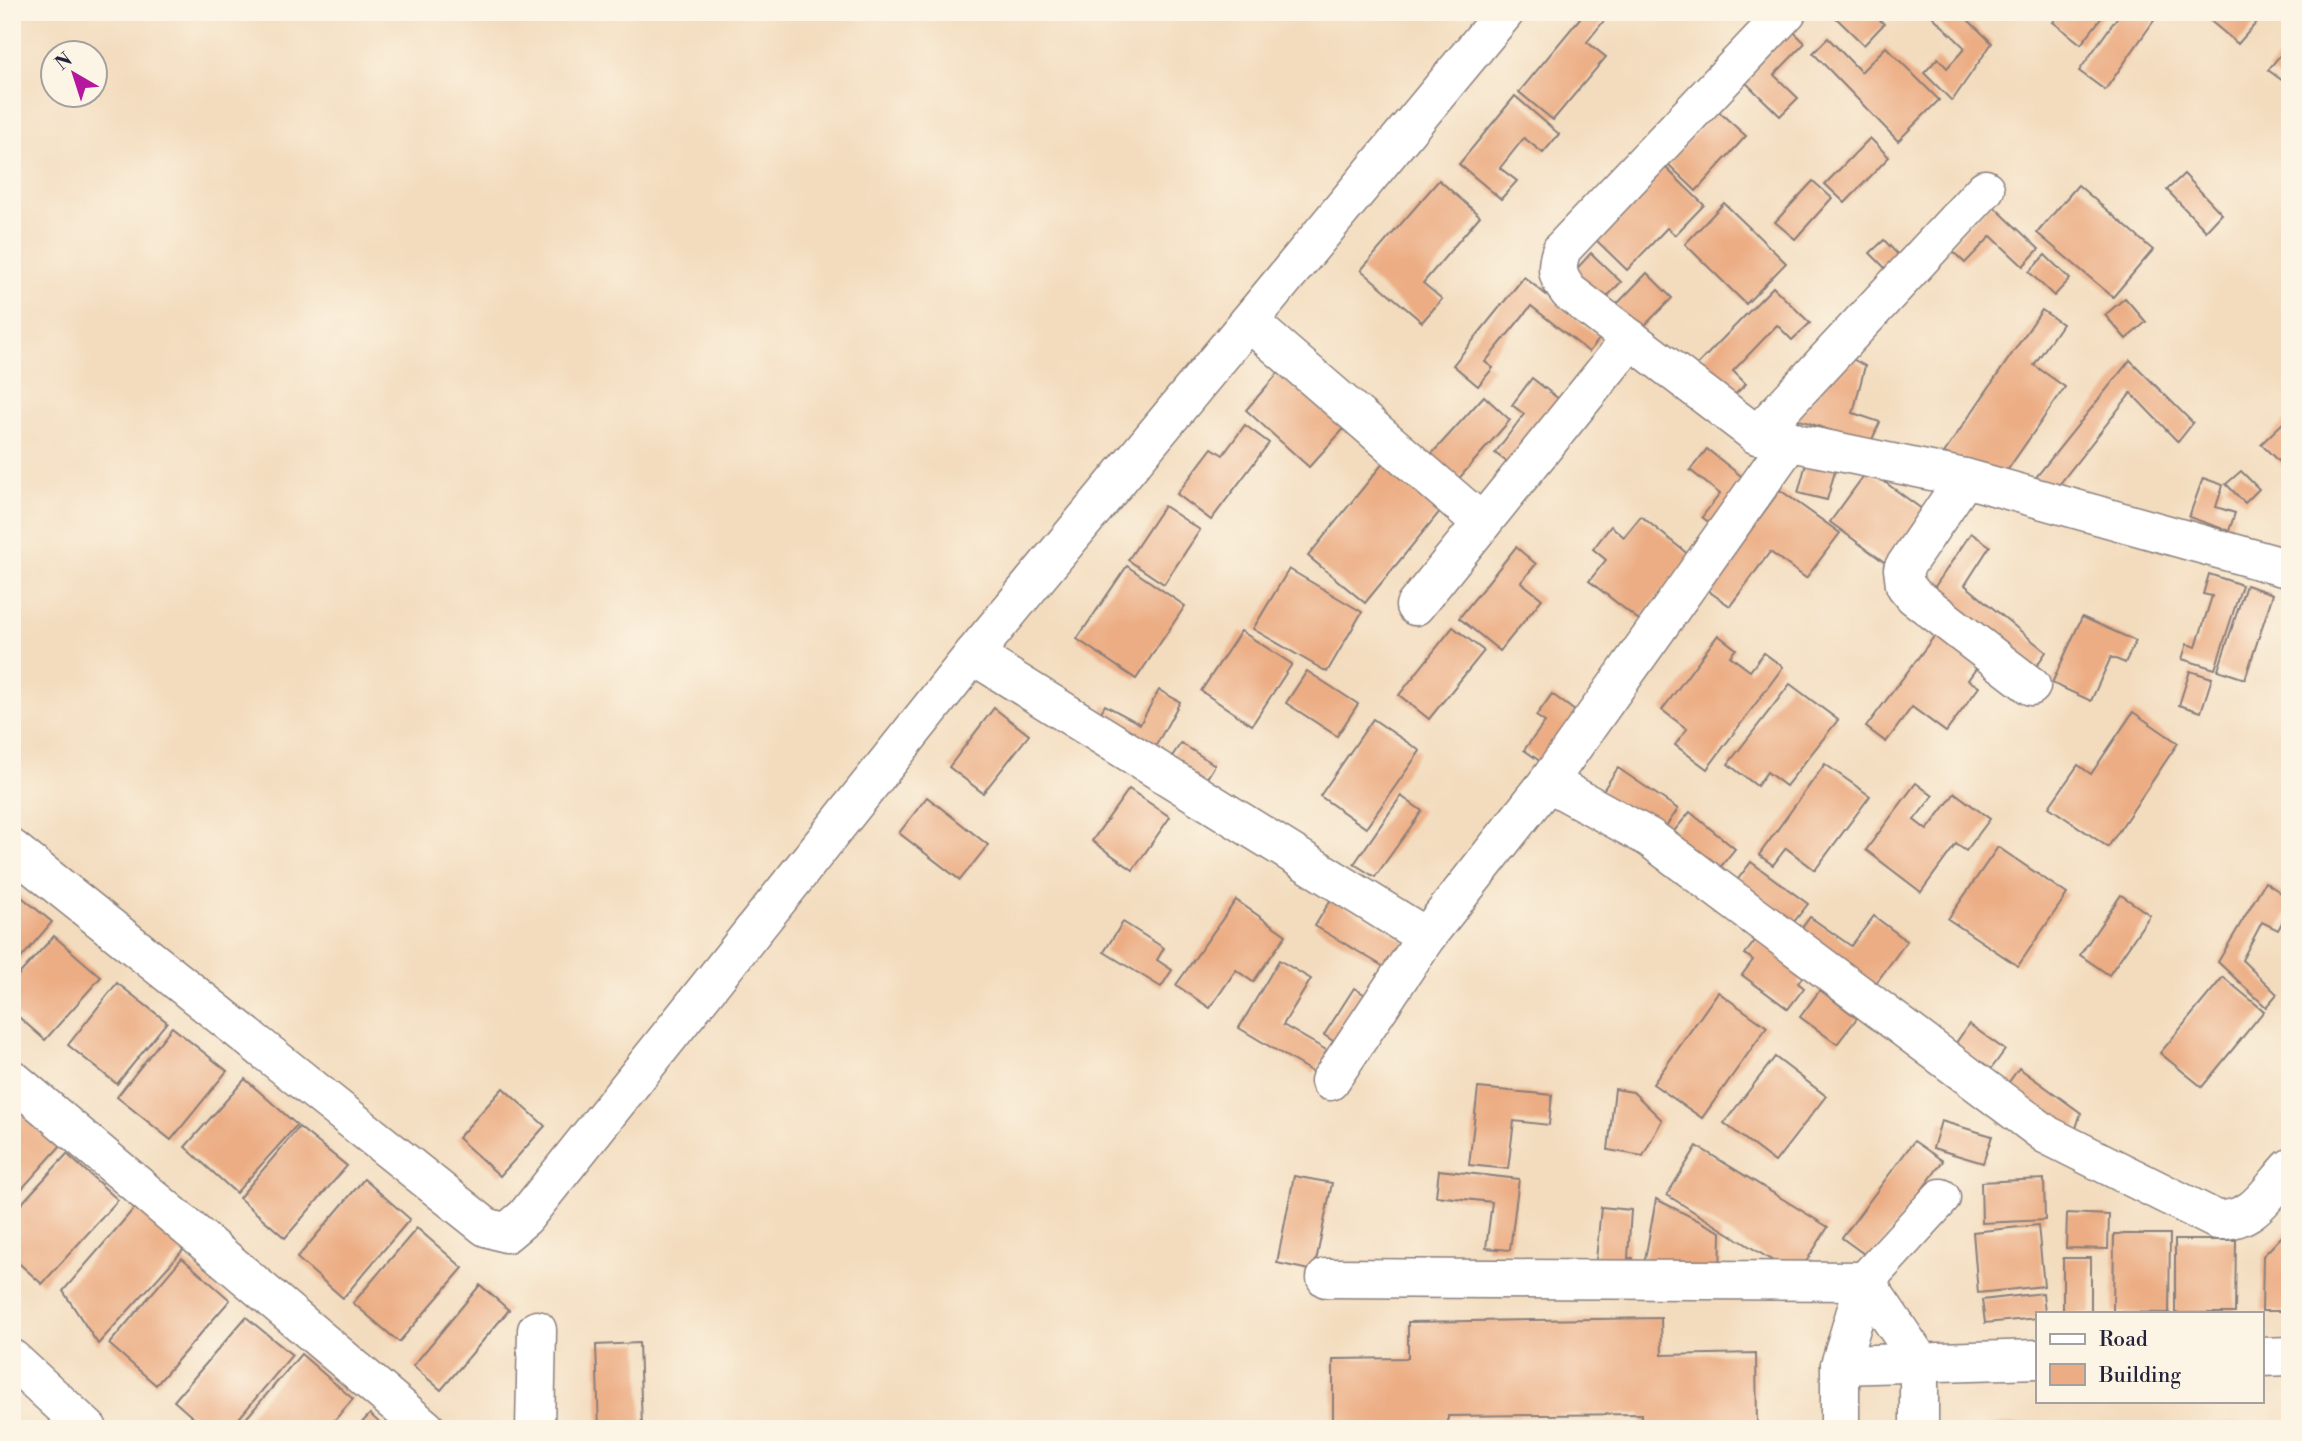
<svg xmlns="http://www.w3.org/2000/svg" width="2302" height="1441" viewBox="0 0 2302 1441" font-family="'Libre Bodoni',serif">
<rect width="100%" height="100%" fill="#fcf5e5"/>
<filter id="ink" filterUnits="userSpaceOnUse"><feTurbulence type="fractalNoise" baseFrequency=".0143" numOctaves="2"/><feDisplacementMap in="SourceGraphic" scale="14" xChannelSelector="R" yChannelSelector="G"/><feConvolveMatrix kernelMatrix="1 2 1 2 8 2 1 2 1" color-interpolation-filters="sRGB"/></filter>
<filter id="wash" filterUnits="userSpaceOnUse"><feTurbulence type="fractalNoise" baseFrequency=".00686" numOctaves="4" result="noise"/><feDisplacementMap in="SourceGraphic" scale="28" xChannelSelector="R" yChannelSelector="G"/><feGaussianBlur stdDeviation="1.57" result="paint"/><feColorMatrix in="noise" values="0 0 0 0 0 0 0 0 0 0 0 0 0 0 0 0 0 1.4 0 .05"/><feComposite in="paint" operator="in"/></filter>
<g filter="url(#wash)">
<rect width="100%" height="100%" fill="#f3dcbe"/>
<g id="blocks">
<g fill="#ecad84">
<polygon points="1585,12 1611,12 1587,42 1606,57 1553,120 1519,92"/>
<polygon points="1830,12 1872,12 1884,24 1864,45"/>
<polygon points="1928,12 1960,12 1992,43 1952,101 1924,73 1938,58 1947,68 1965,48"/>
<polygon points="2062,12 2106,12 2081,44 2053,22"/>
<polygon points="2121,12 2160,12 2105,90 2079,71"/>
<polygon points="2200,12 2245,12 2257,22 2238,44"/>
<polygon points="1790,28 1805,43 1774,75 1798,98 1780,116 1741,78"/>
<polygon points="1828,38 1861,72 1886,47 1939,100 1898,141 1813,53"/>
<polygon points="2290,43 2290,86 2268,70"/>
<polygon points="1515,96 1559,134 1543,153 1524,138 1500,168 1517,181 1501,199 1459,164"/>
<polygon points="1717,110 1746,136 1696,191 1668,164"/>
<polygon points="1870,138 1889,157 1845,203 1825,184"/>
<polygon points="1665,167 1704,205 1675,235 1667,228 1627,270 1594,238"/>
<polygon points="2184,174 2222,214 2206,231 2167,190"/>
<polygon points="1439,180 1480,216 1423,283 1442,299 1422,322 1361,270"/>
<polygon points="1813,181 1832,198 1795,239 1775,222"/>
<polygon points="2078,185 2153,250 2113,297 2037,233"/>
<polygon points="1724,203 1786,263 1746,304 1685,244"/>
<polygon points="1990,203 2039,249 2023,266 1991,236 1965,263 1949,248"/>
<polygon points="1884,240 1904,261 1891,274 1870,253"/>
<polygon points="1591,253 1621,282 1602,302 1573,273"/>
<polygon points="2045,255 2070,279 2054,296 2029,272"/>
<polygon points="1647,273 1672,298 1640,330 1615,306"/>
<polygon points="1524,277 1600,338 1589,352 1531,306 1485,362 1493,368 1478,386 1453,365"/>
<polygon points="1773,287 1810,323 1792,340 1777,325 1733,371 1746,384 1730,399 1696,366"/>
<polygon points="2125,298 2146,322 2126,339 2105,315"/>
<polygon points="2042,310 2062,324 2034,365 2065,387 2004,475 1944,453"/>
<polygon points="1847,356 1865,366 1853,413 1880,422 1870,444 1797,419"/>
<polygon points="2130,360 2193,423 2178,442 2131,393 2051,495 2033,481"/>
<polygon points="1286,364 1350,422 1309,467 1246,410"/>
<polygon points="1532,378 1560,400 1511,465 1495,453 1524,414 1512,405"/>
<polygon points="1484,396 1510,420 1455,483 1427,459"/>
<polygon points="2290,416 2290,473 2261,444"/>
<polygon points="1245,425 1269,443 1211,520 1177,494 1212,448 1223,455"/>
<polygon points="1707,449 1751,484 1716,528 1702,517 1720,494 1690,470"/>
<polygon points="1808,456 1837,464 1827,500 1798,493"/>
<polygon points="1384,462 1442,509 1365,603 1308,556"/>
<polygon points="1868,470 1926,512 1887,564 1830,522"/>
<polygon points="2241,471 2259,489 2245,503 2226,484"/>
<polygon points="2203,478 2223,485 2216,507 2235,513 2229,531 2189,517"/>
<polygon points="1780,490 1840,533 1806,578 1770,552 1730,606 1707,590"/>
<polygon points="1164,506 1200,530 1164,584 1128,560"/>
<polygon points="1641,516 1690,556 1639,620 1589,581 1606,560 1593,549 1611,526 1624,537"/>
<polygon points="1971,533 1990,546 1965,585 2046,652 2035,668 1934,588"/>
<polygon points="1516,547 1536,564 1521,582 1542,599 1500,651 1459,618"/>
<polygon points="1127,566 1185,606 1136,679 1077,639"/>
<polygon points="1289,569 1362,612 1327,672 1253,629"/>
<polygon points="2209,574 2242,585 2215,669 2182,659 2187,644 2196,647 2212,596 2203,594"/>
<polygon points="2246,585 2273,594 2245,679 2218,670"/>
<polygon points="2082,617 2136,641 2125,663 2111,657 2091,701 2052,683"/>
<polygon points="1453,627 1484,651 1429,719 1399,695"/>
<polygon points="1241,631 1292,664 1252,725 1201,691"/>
<polygon points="1936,634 1978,666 1968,680 1979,687 1946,732 1912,707 1886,742 1866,727"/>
<polygon points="1718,635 1736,649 1730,656 1750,671 1764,653 1783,667 1707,769 1675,745 1687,729 1662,710"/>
<polygon points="1307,671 1358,704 1337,736 1286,703"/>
<polygon points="2190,671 2212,678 2201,712 2179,705"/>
<polygon points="1790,684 1838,720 1786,786 1767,772 1757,786 1728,764"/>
<polygon points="1159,690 1180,702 1148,760 1092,728 1105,705 1140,724"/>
<polygon points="1552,694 1583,717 1547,766 1524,750 1545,722 1536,716"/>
<polygon points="994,708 1029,735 983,793 949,767"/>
<polygon points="2133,712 2178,743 2108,847 2049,807 2078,765 2091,774"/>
<polygon points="1373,719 1420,751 1366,828 1320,796"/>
<polygon points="1181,743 1215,765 1199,791 1164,768"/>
<polygon points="1825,764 1870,796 1815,870 1786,848 1773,865 1759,855"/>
<polygon points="1618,768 1678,809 1659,836 1600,795"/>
<polygon points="1916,783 1933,796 1914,820 1927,830 1955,793 1990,819 1966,851 1956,844 1921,892 1866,850"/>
<polygon points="1129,789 1170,817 1133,870 1092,841"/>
<polygon points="1401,796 1422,811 1375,877 1354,864"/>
<polygon points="927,797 988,845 960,880 899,833"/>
<polygon points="1690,812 1735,849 1714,875 1668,838"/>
<polygon points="1998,847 2067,894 2018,966 1948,919"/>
<polygon points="1751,862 1808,904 1785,933 1729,891"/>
<polygon points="2265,882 2290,899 2290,908 2278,930 2262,922 2242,960 2277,994 2266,1007 2218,962"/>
<polygon points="12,889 52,922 12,969"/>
<polygon points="2121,895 2150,915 2109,975 2080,955"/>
<polygon points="1331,899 1408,943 1391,971 1315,926"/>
<polygon points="1236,900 1286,935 1253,982 1236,970 1210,1008 1176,985"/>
<polygon points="1874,916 1907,941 1868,994 1793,940 1810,917 1851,946"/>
<polygon points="1123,922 1164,948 1157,960 1172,970 1161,987 1104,952"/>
<polygon points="1761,933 1808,969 1798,983 1804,988 1788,1009 1742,975 1753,960 1745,954"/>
<polygon points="54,936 101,977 45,1040 12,1011 12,982"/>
<polygon points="1279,960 1311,979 1283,1025 1328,1051 1314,1073 1239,1028"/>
<polygon points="2223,977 2264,1011 2202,1087 2160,1053"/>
<polygon points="117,983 167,1022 117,1084 68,1045"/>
<polygon points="1354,988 1372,999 1341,1046 1324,1035"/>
<polygon points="1820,990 1857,1018 1837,1044 1800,1017"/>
<polygon points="1718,992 1767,1027 1702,1118 1653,1084"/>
<polygon points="1969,1024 2005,1050 1983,1080 1947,1056"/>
<polygon points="172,1027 227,1071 171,1140 117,1097"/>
<polygon points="1775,1057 1826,1096 1775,1162 1724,1123"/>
<polygon points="2019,1068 2081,1113 2074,1134 2004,1089"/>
<polygon points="245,1079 297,1125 236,1193 185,1147"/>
<polygon points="503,1088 545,1126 500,1176 458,1138"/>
<polygon points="1478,1088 1552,1095 1549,1125 1514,1121 1508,1169 1469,1165"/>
<polygon points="1615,1089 1633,1092 1662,1120 1643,1156 1608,1150"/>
<polygon points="21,1106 62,1144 12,1200 12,1116"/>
<polygon points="1941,1121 1992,1136 1983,1163 1933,1148"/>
<polygon points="299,1127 347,1166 285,1238 239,1198"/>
<polygon points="1914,1141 1943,1161 1871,1259 1842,1238"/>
<polygon points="1697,1146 1828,1227 1797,1276 1667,1195"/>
<polygon points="67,1154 118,1200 42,1284 12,1257 12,1214"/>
<polygon points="1439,1170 1519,1179 1510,1250 1486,1248 1492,1202 1436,1196"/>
<polygon points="1294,1176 1332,1183 1314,1271 1277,1263"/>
<polygon points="364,1179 410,1219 343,1298 297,1258"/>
<polygon points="2044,1179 2045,1220 1982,1223 1981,1182"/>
<polygon points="1656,1199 1721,1232 1720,1279 1642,1276"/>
<polygon points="137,1205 185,1248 98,1344 63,1291"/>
<polygon points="1601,1207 1631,1210 1628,1258 1633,1258 1632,1274 1595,1271"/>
<polygon points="2067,1213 2109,1215 2108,1249 2066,1248"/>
<polygon points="2038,1225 2044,1286 1978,1293 1973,1232"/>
<polygon points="417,1228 463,1268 399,1342 353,1303"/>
<polygon points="2290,1228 2290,1311 2262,1311 2263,1256"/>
<polygon points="2114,1234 2170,1234 2169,1313 2113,1312"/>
<polygon points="2175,1240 2236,1240 2235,1313 2175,1313"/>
<polygon points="182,1258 230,1300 156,1385 109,1344"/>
<rect x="2063" y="1258" width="28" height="55"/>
<polygon points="480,1285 509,1310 441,1390 413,1366"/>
<polygon points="2043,1293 2045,1313 2038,1313 2038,1318 1985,1323 1982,1300"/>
<polygon points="246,1317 292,1355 230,1429 206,1429 174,1401"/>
<polygon points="1661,1318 1662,1355 1756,1353 1757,1429 1641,1429 1641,1414 1448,1416 1448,1429 1333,1429 1333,1359 1408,1358 1408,1322"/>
<polygon points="639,1343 642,1427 599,1428 596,1345"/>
<polygon points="301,1354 353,1399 327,1429 237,1429"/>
<polygon points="370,1414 386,1429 356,1429"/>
<polygon points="2215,1423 2285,1425 2285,1429 2214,1429"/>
<polygon points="1990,1424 2053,1425 2053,1429 1990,1429"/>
</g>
</g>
</g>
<g filter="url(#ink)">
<use href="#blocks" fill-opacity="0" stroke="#8a7f7c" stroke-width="2"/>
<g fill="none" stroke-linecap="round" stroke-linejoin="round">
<g stroke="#8a7f7c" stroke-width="41">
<g id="minor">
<path d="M1787,12L1562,249C1555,268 1557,277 1569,292L1757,435L1965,478L2290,569"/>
<polyline points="1249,322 1482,523"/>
<polyline points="1757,435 1985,189"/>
<polyline points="1965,478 1903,569 1905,585 1914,596 2031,686"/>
<polyline points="1415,606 1631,339"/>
<polyline points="973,655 1426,937"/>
<path d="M1548,782L1650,838L2047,1135L2217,1220C2253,1222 2267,1193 2290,1168"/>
<polyline points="12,849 486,1227 506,1233 525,1217 973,655 1505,12"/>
<polyline points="12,1079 426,1429"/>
<polyline points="1330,1081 1426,937 1548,782 1791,440"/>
<polyline points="1326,1278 1865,1281"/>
<polyline points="1865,1281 1919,1360 1919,1429"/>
<polyline points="2262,1357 2290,1356"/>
<polyline points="12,1359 88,1429"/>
<polyline points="1840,1365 2038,1359"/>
<polyline points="535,1429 537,1330"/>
<polyline points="1840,1429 1840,1365 1865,1281 1941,1198"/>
</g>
</g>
<use href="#minor" stroke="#fff" stroke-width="38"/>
</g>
</g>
<rect width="2302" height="1441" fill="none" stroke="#fcf5e5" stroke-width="42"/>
<rect x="2036" y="1312" width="228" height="91" fill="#fcf5e5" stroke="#a5a1a1" stroke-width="2"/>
<rect x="2050" y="1334" width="35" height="10" fill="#ffffff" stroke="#a5a1a1" stroke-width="2"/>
<text x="2099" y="1346" font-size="21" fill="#22223b">Road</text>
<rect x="2050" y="1364" width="35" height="21" fill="#ecad84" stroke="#a5a1a1" stroke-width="2"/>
<text x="2099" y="1382" font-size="21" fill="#22223b">Building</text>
<g transform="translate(74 74) rotate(321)"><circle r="33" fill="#fcf5e5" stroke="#a5a1a1" stroke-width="2"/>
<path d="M0-5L12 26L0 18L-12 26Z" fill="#b5179e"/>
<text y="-10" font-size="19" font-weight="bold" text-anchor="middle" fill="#22223b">N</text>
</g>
</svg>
